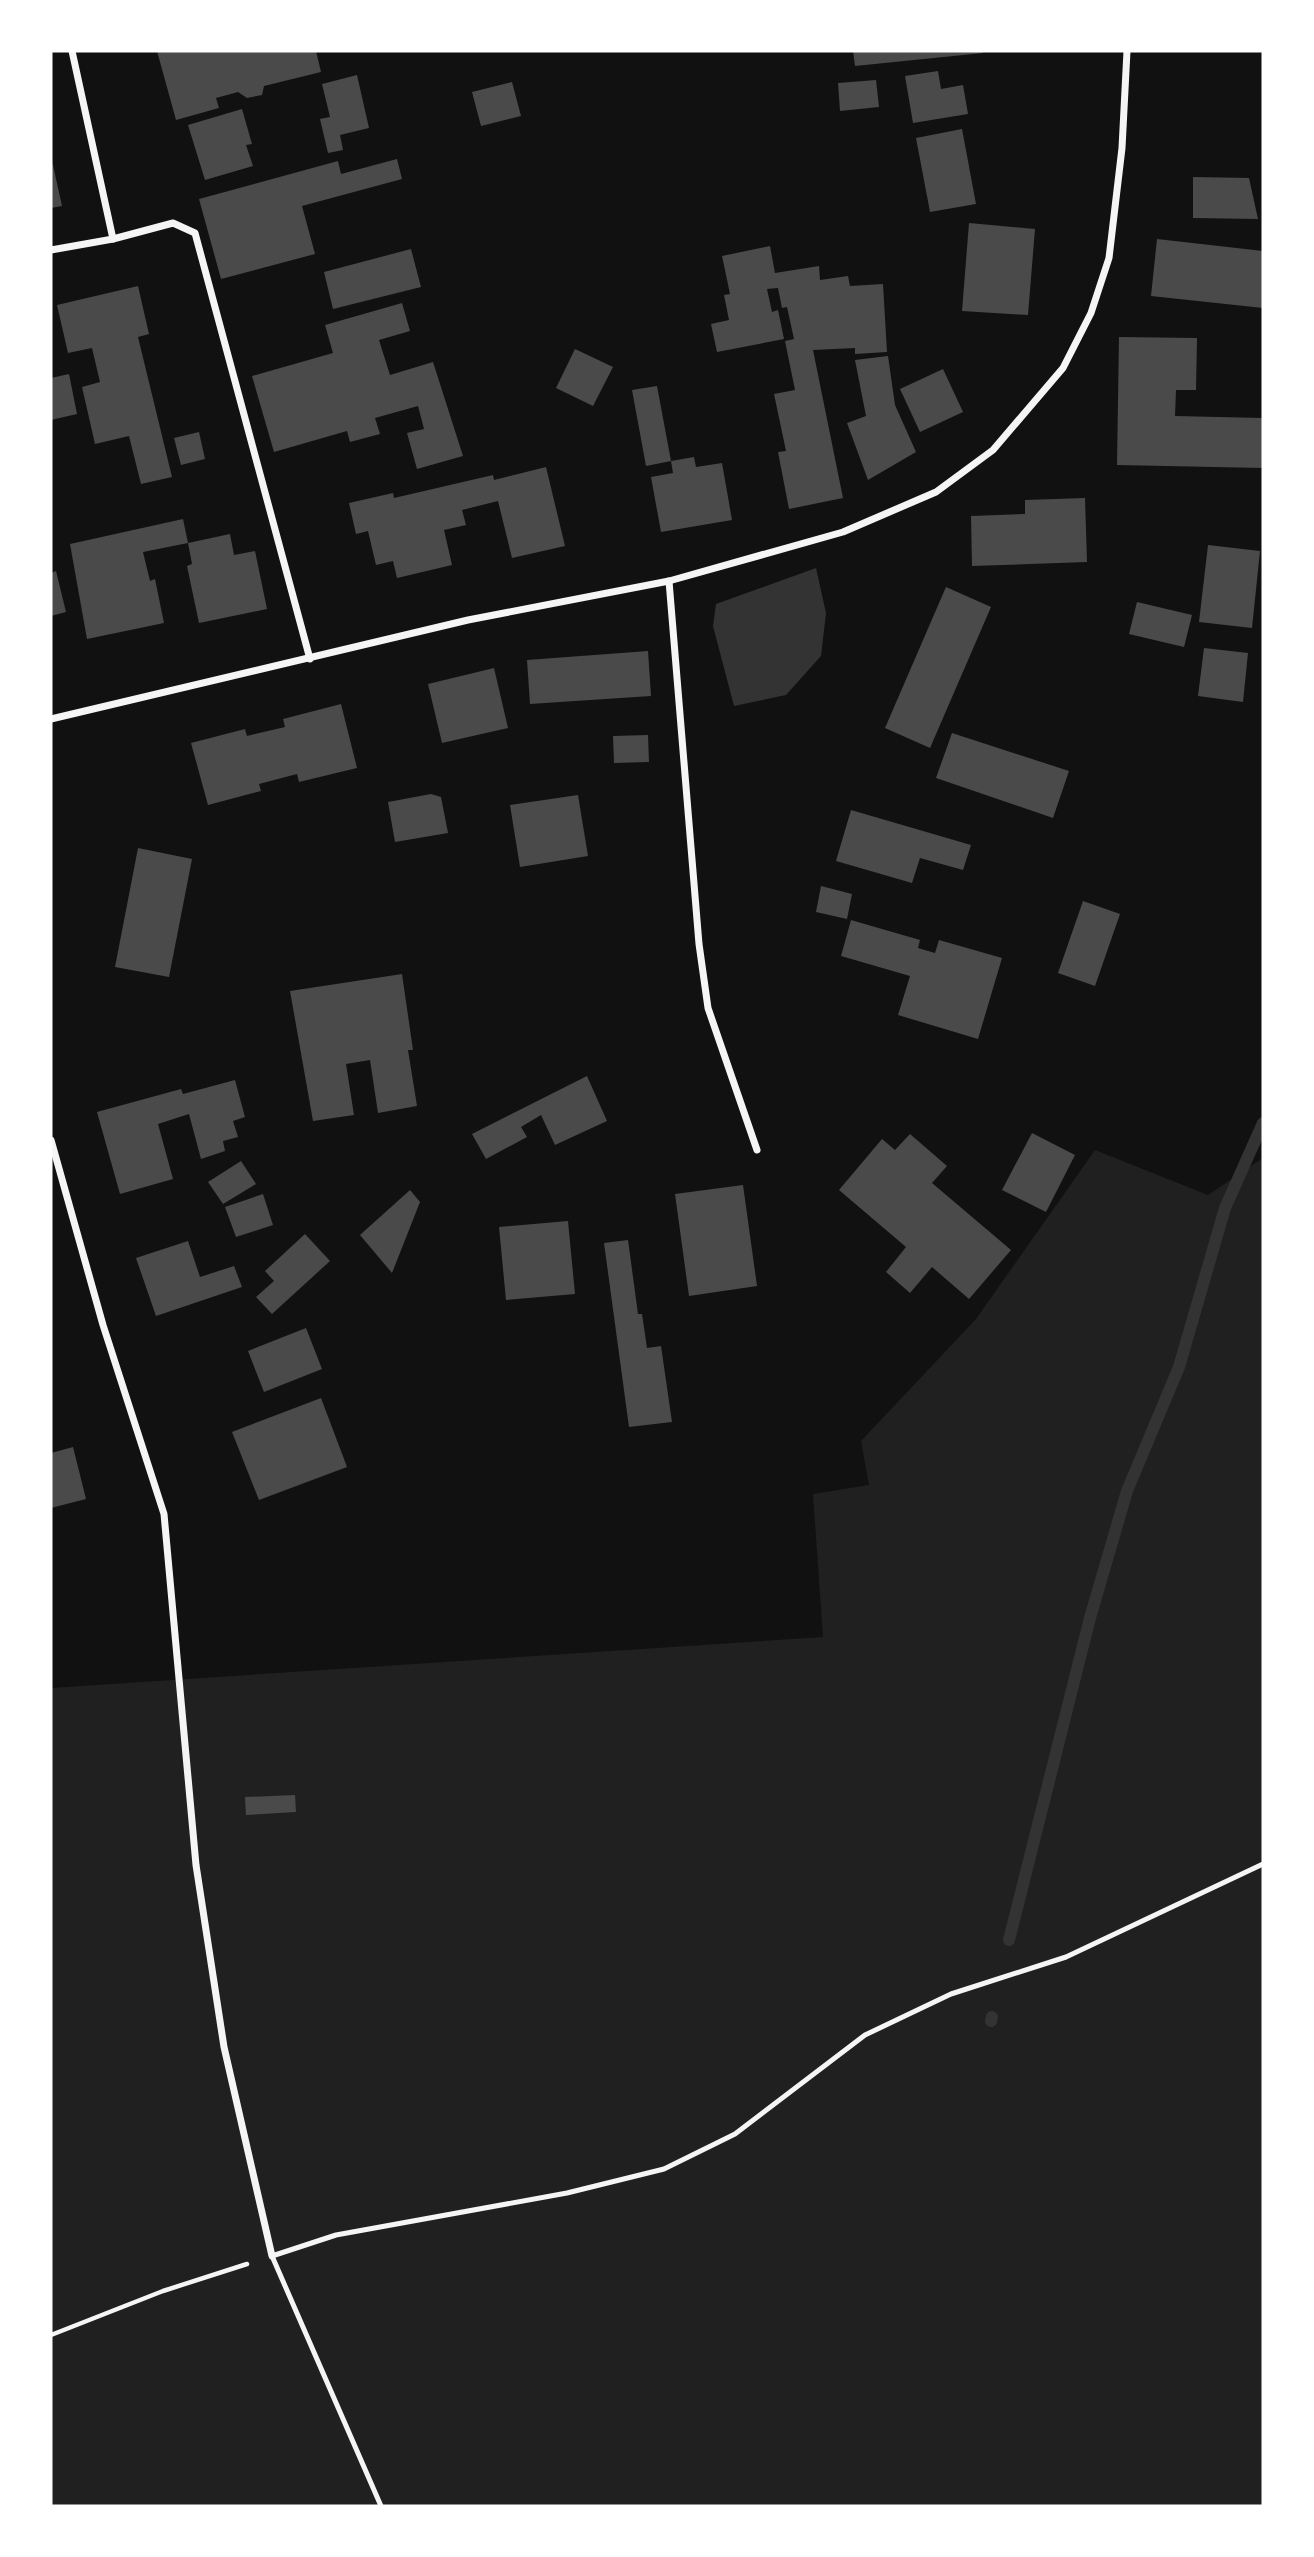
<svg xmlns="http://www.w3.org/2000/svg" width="1314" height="2557" viewBox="0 0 1314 2557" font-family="'Noto Sans',sans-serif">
<rect width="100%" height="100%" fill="#111"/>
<polygon fill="#202020" points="1095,1150 1208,1195 1263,1158 1263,2506 51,2506 51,1688 823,1637 813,1494 869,1485 861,1441 976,1319"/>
<polygon fill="#333" points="816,568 826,613 821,656 786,695 734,706 713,626 716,604"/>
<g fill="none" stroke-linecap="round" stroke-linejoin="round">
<g stroke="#333" stroke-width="12">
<polyline points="1009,1940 1090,1618 1127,1491 1179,1367 1225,1208 1263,1123"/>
<polyline points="991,2021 992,2017"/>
</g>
</g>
<g fill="#4a4a4a">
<polygon points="157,51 316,51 321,72 264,86 262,95 247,98 238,92 216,98 219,108 176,120"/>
<polygon points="853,51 983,51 983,53 855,66"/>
<polygon points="938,71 941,89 963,85 968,114 913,123 905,76"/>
<polygon points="357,75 369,128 340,135 343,150 328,153 320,119 330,117 322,84"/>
<polygon points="876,80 879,107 840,111 838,83"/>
<polygon points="512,82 521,116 481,126 472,92"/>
<polygon points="242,109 252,144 246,145 253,166 205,180 188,125"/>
<polygon points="962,129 976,204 930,212 916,138"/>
<polygon points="51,156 62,206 51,208"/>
<polygon points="397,159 402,179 302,206 315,254 221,279 199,199 338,161 341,174"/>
<polygon points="1193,177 1249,178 1258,219 1193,218"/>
<polygon points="969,223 1035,229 1028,315 962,311"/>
<polygon points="1157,239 1263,251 1263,308 1151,296"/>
<polygon points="770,246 775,273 819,266 820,280 848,276 850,286 883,284 887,352 855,354 855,348 813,350 843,498 789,509 778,452 786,451 774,394 795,390 785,341 794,339 787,307 782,308 778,288 767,289 772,312 778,310 784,339 717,352 711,324 729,320 724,295 730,294 722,256"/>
<polygon points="411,249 421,287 333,309 324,272"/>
<polygon points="138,286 149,334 138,337 172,477 141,484 129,436 95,444 82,387 100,382 92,348 68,353 57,305"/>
<polygon points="402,303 410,331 379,340 390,375 433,362 463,456 417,469 407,433 424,429 418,406 375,418 380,434 350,442 347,431 274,452 252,376 333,353 325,325"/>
<polygon points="1119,337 1197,338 1196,390 1176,390 1175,416 1263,418 1263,468 1117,465"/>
<polygon points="575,349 613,367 593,406 556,388"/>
<polygon points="888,356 895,405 916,452 868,480 847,423 866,416 855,360"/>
<polygon points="943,369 963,412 920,432 900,389"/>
<polygon points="69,374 77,414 51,420 51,378"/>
<polygon points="657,386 671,461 694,457 696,467 722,463 732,520 661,532 651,477 673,473 671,461 646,466 632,390"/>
<polygon points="199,432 205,459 181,465 174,438"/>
<polygon points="546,467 565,546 512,558 498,501 462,510 466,525 444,530 452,565 397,578 393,561 376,565 368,531 356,534 349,503 393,493 394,498 493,475 494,480"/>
<polygon points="1085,498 1087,562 972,566 971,516 1025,514 1025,500"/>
<polygon points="183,519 188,543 143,552 150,581 155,579 164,623 87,639 70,544"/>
<polygon points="230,534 234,555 255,551 267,609 199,623 187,566 192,564 188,543"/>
<polygon points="1208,545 1260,551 1252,628 1199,622"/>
<polygon points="56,571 66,612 51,616 51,573"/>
<polygon points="946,587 991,607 930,748 885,728"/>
<polygon points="1137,602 1192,615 1184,647 1129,634"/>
<polygon points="1204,648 1248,653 1243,702 1198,696"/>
<polygon points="648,651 651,696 530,704 527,660"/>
<polygon points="494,668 508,728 442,743 428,684"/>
<polygon points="341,704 357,768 299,782 297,774 259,784 261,791 208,805 191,743 245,729 247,736 285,727 283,719"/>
<polygon points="952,733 1069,771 1053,818 936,778"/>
<polygon points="648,735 649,762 614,763 613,736"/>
<polygon points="431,794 441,797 448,833 395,842 388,802"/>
<polygon points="578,795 588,856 520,867 510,805"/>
<polygon points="851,810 971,845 963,870 920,858 912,883 836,861"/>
<polygon points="138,848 192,859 169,977 115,967"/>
<polygon points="821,886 852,894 847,919 816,912"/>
<polygon points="1083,901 1120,914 1095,986 1058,973"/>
<polygon points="851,920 920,940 918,948 935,953 939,940 1002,958 978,1039 898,1015 910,976 841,956"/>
<polygon points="402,974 413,1050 408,1050 417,1106 378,1113 370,1060 346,1064 354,1115 313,1121 290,991"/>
<polygon points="587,1076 607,1121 555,1145 541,1115 521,1127 527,1137 486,1159 472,1134"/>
<polygon points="235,1080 245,1117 233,1121 238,1137 223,1141 225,1151 201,1159 189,1114 158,1124 173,1179 120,1194 97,1112 181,1089 183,1094"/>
<polygon points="1032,1133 1075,1155 1046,1212 1002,1190"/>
<polygon points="910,1134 947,1166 932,1183 1011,1250 969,1299 932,1267 910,1293 886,1272 906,1247 839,1190 882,1139 895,1150"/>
<polygon points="241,1161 256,1184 223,1204 208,1182"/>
<polygon points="743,1185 757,1286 689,1296 675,1194"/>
<polygon points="410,1190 420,1202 392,1273 360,1235"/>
<polygon points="263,1194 273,1225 236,1237 225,1207"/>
<polygon points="568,1221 575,1294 506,1300 499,1227"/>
<polygon points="305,1234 330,1261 272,1314 256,1297 274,1281 265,1271"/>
<polygon points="628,1240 638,1314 642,1314 647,1348 661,1346 672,1422 629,1427 604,1243"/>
<polygon points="188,1241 200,1277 234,1266 242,1287 156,1316 136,1258"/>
<polygon points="306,1328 322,1369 264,1392 248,1351"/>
<polygon points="321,1398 347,1467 259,1500 232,1432"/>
<polygon points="73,1447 86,1499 51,1508 51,1453"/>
<polygon points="295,1795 296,1812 246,1815 245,1797"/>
</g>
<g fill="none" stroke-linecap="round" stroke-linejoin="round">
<polyline stroke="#f5f5f5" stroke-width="4.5" points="51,2335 163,2291 247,2264"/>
<polyline stroke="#f5f5f5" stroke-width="5" points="381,2506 272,2256 336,2235 567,2193 664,2169 735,2134 865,2035 951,1994 1066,1957 1263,1864"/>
<g stroke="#f5f5f5" stroke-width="7">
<polyline points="113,239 173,223 195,233 310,659"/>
<polyline points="51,250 113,239 72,51"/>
<polyline points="669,581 699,944 708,1008 757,1150"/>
<polyline points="51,719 468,620 669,581 843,532 936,492 993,450 1063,368 1091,313 1109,258 1122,148 1127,51"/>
<polyline points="51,1140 103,1325 164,1514 196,1865 224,2047 272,2256"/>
</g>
</g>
<rect width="1314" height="2557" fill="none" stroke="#ffffff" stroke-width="105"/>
</svg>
